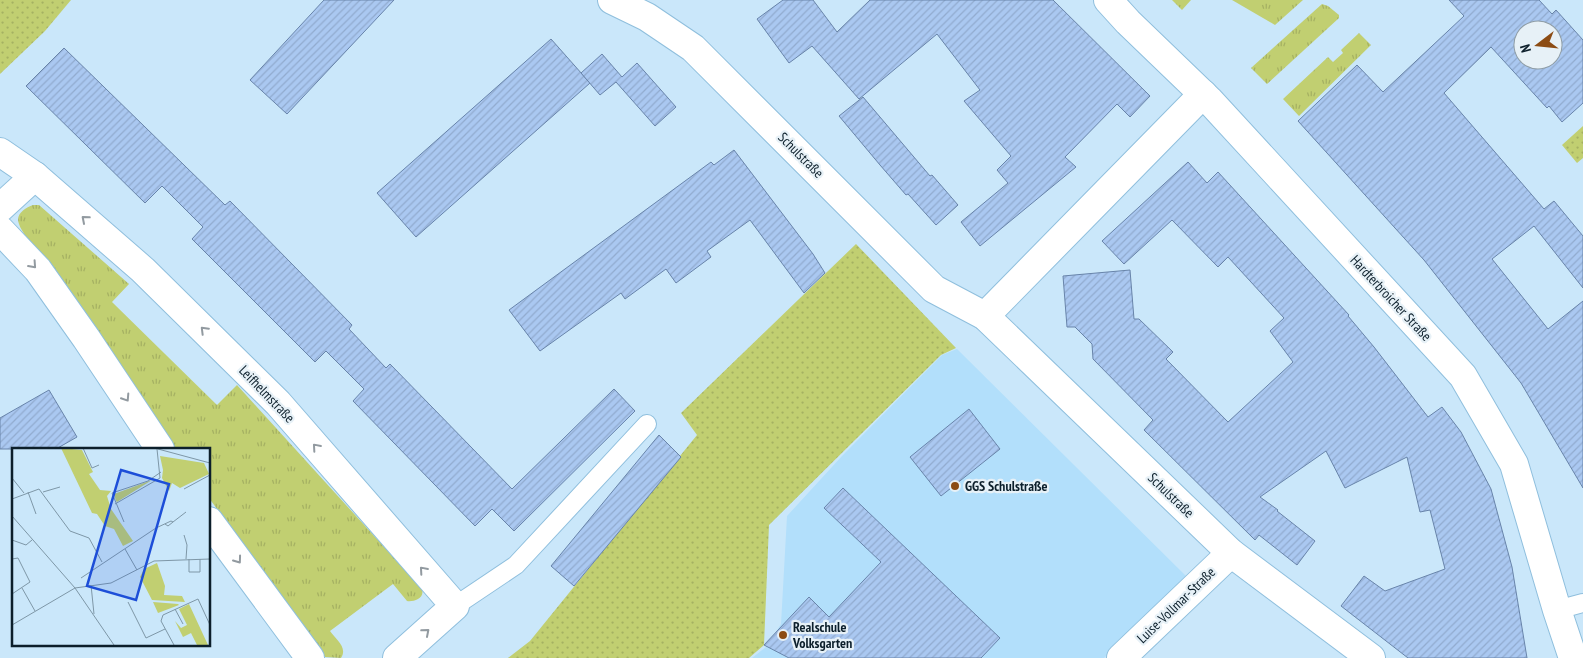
<svg xmlns="http://www.w3.org/2000/svg" width="1583" height="658" viewBox="0 0 1583 658" font-family="'PT Sans Narrow',sans-serif">
<defs>
<pattern id="grass-tufts" width="24" height="20" patternUnits="userSpaceOnUse" patternTransform="scale(1.25)"><rect width="24" height="20" fill="#c1cf71"/><path d="M3 7l-1-3M5 7V3M7 7l1-3M15 17l-1-3M17 17v-4M19 17l1-3" fill="none" stroke="#a5b162"/></pattern>
<pattern id="park-dots" width="8" height="8" patternUnits="userSpaceOnUse" patternTransform="scale(1.25)"><rect width="8" height="8" fill="#c1cf71"/><path d="M2 2h.1M6 6h.1" fill="none" stroke="#a5b162" stroke-width="1.8" stroke-linecap="round"/></pattern>
<pattern id="building-hatch" width="6" height="6" patternUnits="userSpaceOnUse" patternTransform="scale(1.25)"><rect width="6" height="6" fill="#aac8f1"/><path d="M-1 1l2-2M0 6l6-6M5 7l2-2" fill="none" stroke="#91abcf"/></pattern>
</defs>
<rect width="100%" height="100%" fill="#cae7fa"/>
<polygon fill="#b2dffb" points="957,349 1187,577 1104,658 752,658 766,647 781,624 787,516 842,456 942,355"/>
<g fill="url(#grass-tufts)">
<polygon points="1172,0 1191,0 1182,10"/>
<polygon points="1232,0 1303,0 1275,25"/>
<polygon points="1322,4 1328,6 1339,15 1339,18 1267,84 1251,68"/>
<polygon points="1359,33 1371,45 1299,116 1283,99 1328,57 1333,62 1343,53 1341,50"/>
<path d="M33,205H39L129,284L112,302L217,405L237,385L416,582C418,584 420,586 422,589C425,599 413,602 407,601L393,584L330,631C336,640 348,647 341,658L325,657L209,498V449H175C135,390 96,331 55,273C47,261 22,235 19,224C15,214 25,208 33,205Z"/>
</g>
<g fill="url(#park-dots)">
<polygon points="0,0 71,0 45,31 0,74"/>
<polygon points="1583,126 1583,158 1577,163 1562,145"/>
<polygon points="856,244 956,348 941,355 769,525 764,645 749,658 508,658 530,641 697,435 681,413"/>
</g>
<g fill="url(#building-hatch)" stroke="#6884aa" fill-rule="evenodd">
<polygon points="324,0 394,0 287,114 250,80"/>
<polygon points="783,0 813,0 837,32 870,0 1053,0 1150,96 1130,117 1117,104 1065,157 1076,167 980,246 961,222 1008,183 997,170 1011,156 964,101 980,90 937,34 859,99 812,46 789,63 757,19"/>
<path d="M1449,0H1539L1552,14L1556,10L1583,40V103L1562,122L1549,106L1547,108L1491,47L1444,93L1544,209L1554,201L1583,236V288L1534,226L1492,259L1548,329L1583,301V488L1521,383L1424,260L1298,121L1357,65L1383,92L1464,16ZM1523,30H1553V60H1523Z"/>
<polygon points="551,39 590,83 416,237 377,193"/>
<polygon points="64,48 225,205 230,201 352,325 349,329 386,368 390,364 512,489 614,389 635,411 514,531 492,509 475,526 353,401 364,389 326,351 315,362 192,239 203,227 162,186 145,203 26,86"/>
<polygon points="602,54 622,77 637,63 676,107 655,126 616,82 600,95 581,73"/>
<polygon points="863,97 930,176 932,175 958,205 936,225 908,194 906,195 880,165 839,116"/>
<polygon points="734,150 813,254 825,273 804,293 750,220 707,251 711,257 676,283 666,269 625,299 621,293 540,351 509,310 711,162 714,165"/>
<polygon points="1188,162 1207,183 1218,172 1349,315 1348,316 1374,347 1428,417 1442,407 1461,432 1491,489 1512,567 1527,658 1408,658 1341,606 1364,576 1385,591 1445,569 1430,510 1420,512 1407,457 1345,488 1326,451 1260,497 1278,510 1277,511 1315,541 1297,565 1259,535 1255,540 1144,430 1153,420 1093,359 1092,344 1075,327 1067,327 1063,276 1130,270 1134,319 1139,319 1173,352 1166,359 1228,422 1293,362 1270,331 1284,318 1228,257 1218,267 1172,220 1124,264 1102,241"/>
<polygon points="49,390 77,437 56,449 0,449 0,418"/>
<polygon points="969,409 1000,449 941,496 910,457"/>
<polygon points="659,435 681,457 574,586 551,566"/>
<polygon points="843,488 1000,638 981,658 789,658 764,645 809,597 829,617 881,562 824,508"/>
</g>
<g fill="none" stroke-linecap="round" stroke-linejoin="round">
<g stroke="#8fbfdd" stroke-width="20">
<g id="service">
<polyline points="455,606 516,565 647,424"/>
<polyline points="1557,610 1583,603"/>
</g>
</g>
<g stroke="#8fbfdd" stroke-width="30">
<g id="minor">
<polyline points="612,0 647,17 693,48 934,289 985,316 1231,553 1371,658"/>
<polyline points="0,152 35,176 143,270 278,403 455,606 397,658"/>
<polyline points="0,208 35,176"/>
<polyline points="0,230 38,270 86,338 160,449"/>
<polyline points="985,316 1203,94"/>
<polyline points="209,521 310,658"/>
<polyline points="1121,658 1231,553"/>
</g>
</g>
<g stroke="#8fbfdd" stroke-width="30">
<polyline id="tertiary" points="1108,0 1128,22 1209,100 1463,376 1514,464 1557,610 1573,658"/>
</g>
<use href="#service" stroke="#fff" stroke-width="18"/>
<use href="#minor" stroke="#fff" stroke-width="28"/>
<use href="#tertiary" stroke="#fff" stroke-width="28"/>
</g>
<defs><path id="oneway-chevron" d="M-2-3.5L2.5 0L-2 3.5" fill="none" stroke-width="1.6" stroke-linecap="round" stroke-linejoin="round" transform="scale(1.25)"/></defs>
<g stroke="#929aa0">
<use href="#oneway-chevron" transform="translate(85 219) rotate(-139)"/>
<use href="#oneway-chevron" transform="translate(33 265) rotate(48)"/>
<use href="#oneway-chevron" transform="translate(204 330) rotate(-135)"/>
<use href="#oneway-chevron" transform="translate(126 398) rotate(57)"/>
<use href="#oneway-chevron" transform="translate(316 447) rotate(-131)"/>
<use href="#oneway-chevron" transform="translate(238 560) rotate(54)"/>
<use href="#oneway-chevron" transform="translate(423 570) rotate(-131)"/>
<use href="#oneway-chevron" transform="translate(426 632) rotate(-41)"/>
</g>
<g fill="#8c4c14" stroke="#e7f1f7" stroke-width="2">
<circle cx="955" cy="486" r="5"/>
<circle cx="783" cy="635" r="5"/>
</g>
<g text-anchor="middle" dominant-baseline="central" stroke-width="4.5" stroke-linejoin="round" paint-order="stroke">
<g font-size="14" fill="#0c1f2b" stroke="#e7f1f7">
<text transform="translate(801 155) rotate(45)">Schulstraße</text>
<text transform="translate(1391 298) rotate(47)">Hardterbroicher Straße</text>
<text transform="translate(267 394) rotate(46)">Leifhelmstraße</text>
<text transform="translate(1171 495) rotate(44)">Schulstraße</text>
<text transform="translate(1176 605) rotate(-44)">Luise-Vollmar-Straße</text>
</g>
<g font-size="14" font-weight="bold" fill="#0c1f2b" stroke="#e7f1f7" text-anchor="start">
<text x="965" y="486">GGS Schulstraße</text>
<text x="793" y="627">Realschule<tspan x="793" dy="16">Volksgarten</tspan></text>
</g>
</g>
<g transform="translate(12 448)">
<rect width="198" height="198" fill="#cae7fa"/>
<path d="M140,32L105,54L104,53L102,46ZM145,115L153,138L152,147L170,148L173,154L140,152L128,129L132,121ZM141,154L166,156L167,157L146,165ZM177,156L196,197H185L179,185L171,189L163,173L169,180L175,177L167,161Z" fill="#c1cf71"/>
<path d="M49,0L70,2L81,24L77,26L88,42L99,43L95,48L99,61L121,93L111,98L102,81L93,78L85,66L80,65ZM148,8L192,15L197,26L168,40L160,35L157,43L150,30L151,22Z" fill="#c1cf71"/>
<path fill="none" stroke="#7e97a7" stroke-width="1" d="M71,0L80,20L87,17M146,1L198,15M0,30L12,45M172,41L198,27M16,44L24,66M31,44L48,39M0,51L27,41L58,83L77,90L90,114M103,56L148,30L145,1M0,68L63,140L102,197M112,74L100,45L136,33L149,24M161,74L174,64M172,87L175,97L174,111M0,92L14,97L20,92M113,101L125,122M0,111L6,110L18,134L0,146M177,111V124H188V111M69,130L144,80L159,73L161,74L156,78L153,76M79,137L82,166M10,140L23,163M116,154L134,190L153,181M163,161L171,176M0,177L63,140L99,135L142,113L198,111M162,197L149,173L151,167L186,151L198,177"/>
<path fill="#1d4ed8" fill-opacity="0.15" stroke="#1d4ed8" stroke-width="2.5" d="M109,22L157,36L124,152L75,138Z"/>
<rect width="198" height="198" fill="none" stroke="#0c1f2b" stroke-width="2.5"/>
</g>
<g transform="translate(1538 45) rotate(254)"><circle r="24" fill="#e7f1f7" stroke="#8f9da5"/>
<path d="M0-4L9 19L0 12L-9 19Z" fill="#8c4c14"/>
<text y="-8" font-size="14" font-weight="bold" text-anchor="middle" fill="#0c1f2b">N</text>
</g>
</svg>
